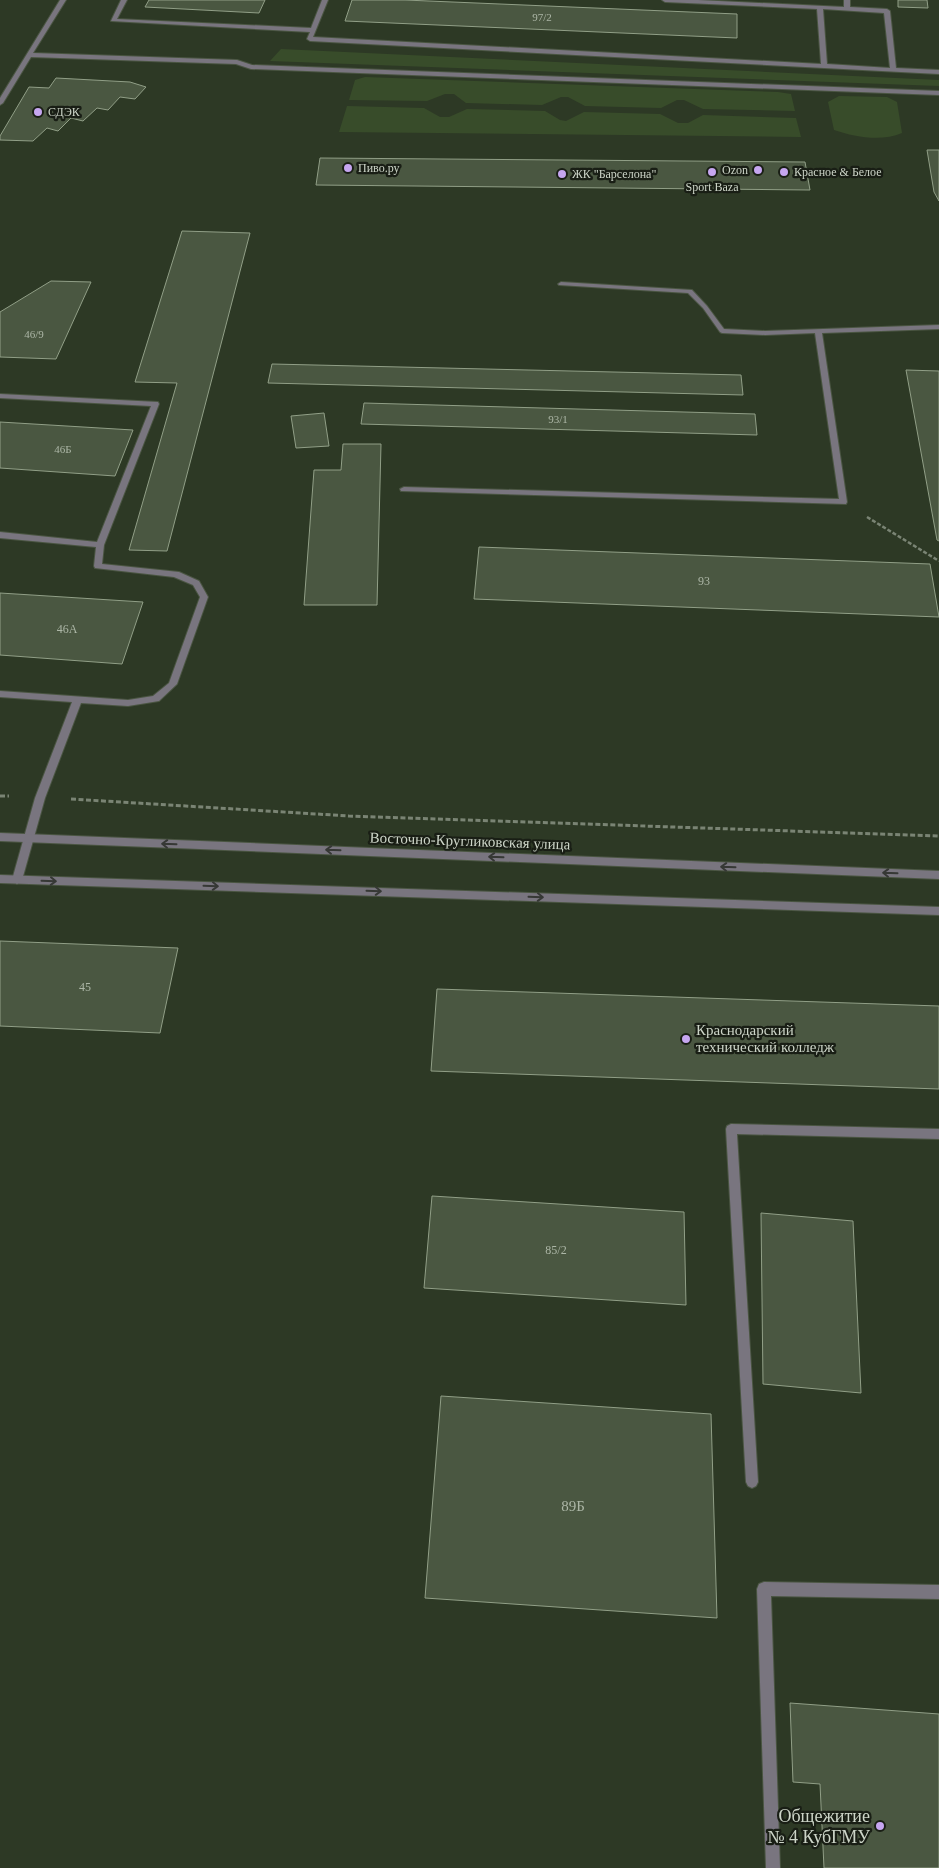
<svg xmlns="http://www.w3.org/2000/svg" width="939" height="1868" viewBox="0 0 939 1868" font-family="Georgia,serif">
<rect width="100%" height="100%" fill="#2d3925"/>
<g fill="#384c2a">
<polygon points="281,49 939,80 939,86 270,61"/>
<polygon points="365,77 778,92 791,94 795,111 703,109 684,100 677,100 661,108 585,106 568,97 561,97 542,105 466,103 454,94 445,94 427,101 349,100 355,80"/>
<path d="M839,96L887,97L897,102L902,133C881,142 855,137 834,130L828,102Z"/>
<polygon points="347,106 424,108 440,117 449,117 467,109 545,111 560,120 566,121 584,112 660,114 678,123 688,123 703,115 796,118 801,137 339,132"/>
</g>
<g fill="#4a5741" stroke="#919f87">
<polygon points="149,0 265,0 259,13 145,7"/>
<polygon points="352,0 405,0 737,14 737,38 345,21"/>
<polygon points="898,0 927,0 928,8 898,7"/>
<polygon points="56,78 130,82 146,87 135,99 120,97 108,110 97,108 83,121 71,118 58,131 47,128 33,141 0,140 0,136 29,87 49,88"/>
<polygon points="927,150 939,150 939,201 934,192"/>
<polygon points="320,158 805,162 810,190 316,185"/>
<polygon points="182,231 250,233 167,551 129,550 177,383 135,382"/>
<polygon points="51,281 91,282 56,359 0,357 0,312"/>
<polygon points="272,364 741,375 743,395 268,383"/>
<polygon points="906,370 939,371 939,541 937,540"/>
<polygon points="364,403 755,414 757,435 361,424"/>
<polygon points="324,413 329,446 296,448 291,416"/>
<polygon points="0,422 133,430 115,476 0,468"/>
<polygon points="343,444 381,444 377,605 304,605 314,470 341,470"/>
<polygon points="479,547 930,564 939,617 474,599"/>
<polygon points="0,593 143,602 122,664 0,655"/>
<polygon points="0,941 178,948 160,1033 0,1026"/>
<polygon points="437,989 939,1006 939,1089 431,1071"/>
<polygon points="432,1196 684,1212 686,1305 424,1288"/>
<polygon points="761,1213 853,1221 861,1393 763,1384"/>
<polygon points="441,1396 711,1414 717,1618 425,1598"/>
<polygon points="790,1703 939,1714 939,1868 824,1868 820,1784 793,1782"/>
</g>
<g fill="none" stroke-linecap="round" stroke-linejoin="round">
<g stroke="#4a5542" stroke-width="2">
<g id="service">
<polygon points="60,0 66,0 33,53 237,60 252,65 939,91 939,95 251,69 236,64 31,57 3,103 0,105 0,98"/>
<path d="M121,0H127L117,19L311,28L322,0H328L313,37L821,64L817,9L665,2L662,0H698L844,7V0H850V7L887,9L890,11L896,68L939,70V74L310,41L307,39L310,32L111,21ZM823,9L884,13L890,68L827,64Z"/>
<polygon points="561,282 692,290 707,306 724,329 765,331 939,325 939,329 822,333 847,502 846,504 401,491 400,489 404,487 839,499 815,333 765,335 722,333 720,332 703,308 688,293 559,285 558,284"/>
<polygon points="0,394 158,402 159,404 104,545 102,564 179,572 199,581 208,597 177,684 159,701 128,706 81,703 45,798 22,880 17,884 12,880 35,798 72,702 0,697 0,691 128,700 153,696 169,683 200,597 193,585 174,577 95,568 94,566 96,547 0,538 0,532 97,542 151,406 0,398"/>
<polygon points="731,1124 939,1129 939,1139 737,1134 758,1482 756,1486 752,1488 748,1486 746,1482 726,1129 727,1126"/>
<polygon points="764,1582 939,1585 939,1599 771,1596 780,1868 766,1868 757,1589 759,1584"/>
</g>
</g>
<g stroke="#4a5542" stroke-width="2">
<g id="tertiary">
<polygon points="0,833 939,871 939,879 0,841"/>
<polygon points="0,875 939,907 939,915 0,883"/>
</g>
</g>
<polyline stroke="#7a8474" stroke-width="2.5" stroke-dasharray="4 2" stroke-linecap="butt" points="867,517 939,561"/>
<g stroke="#7a8474" stroke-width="3" stroke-dasharray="5 2.5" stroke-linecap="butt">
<polyline points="0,796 9,796"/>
<polyline points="71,799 349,816 939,836"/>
</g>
<use href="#service" fill="#79757f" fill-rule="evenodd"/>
<use href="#tertiary" fill="#79757f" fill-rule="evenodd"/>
</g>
<defs><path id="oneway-shaft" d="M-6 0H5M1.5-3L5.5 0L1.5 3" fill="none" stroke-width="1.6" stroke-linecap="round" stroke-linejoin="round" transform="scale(1.25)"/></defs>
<g stroke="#363835">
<use href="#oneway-shaft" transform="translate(169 844) rotate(-178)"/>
<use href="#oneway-shaft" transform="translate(333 850) rotate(-178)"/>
<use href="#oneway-shaft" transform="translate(496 857) rotate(-178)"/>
<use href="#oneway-shaft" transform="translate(728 867) rotate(-178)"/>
<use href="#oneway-shaft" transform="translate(890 873) rotate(-178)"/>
<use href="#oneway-shaft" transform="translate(49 881) rotate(2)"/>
<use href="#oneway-shaft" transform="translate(211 886) rotate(2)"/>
<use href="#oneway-shaft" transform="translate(374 891) rotate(2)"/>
<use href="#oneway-shaft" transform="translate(536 897) rotate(2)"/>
</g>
<g fill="#c6a6f0" stroke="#191e15" stroke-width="2">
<circle cx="38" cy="112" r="5"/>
<circle cx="348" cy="168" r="5"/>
<circle cx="758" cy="170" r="5"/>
<circle cx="712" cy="172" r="5"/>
<circle cx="784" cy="172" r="5"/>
<circle cx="562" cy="174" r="5"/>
<circle cx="686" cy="1039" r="5"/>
<circle cx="880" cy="1826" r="5"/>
</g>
<g text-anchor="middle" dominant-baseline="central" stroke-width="4.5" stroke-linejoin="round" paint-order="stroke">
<g font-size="11" fill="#acb6a6">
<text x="542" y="17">97/2</text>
<text x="34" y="334">46/9</text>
<text x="558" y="419">93/1</text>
<text x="63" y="449">46Б</text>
</g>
<g font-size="12" fill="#cdd5c8" stroke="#191e15" text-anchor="start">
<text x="48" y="112">СДЭК</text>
<text x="358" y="168">Пиво.ру</text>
<text x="748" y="170" text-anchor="end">Ozon</text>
<text x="794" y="172">Красное &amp; Белое</text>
<text x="572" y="174">ЖК "Барселона"</text>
<text x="712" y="187" text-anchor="middle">Sport Baza</text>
</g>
<g font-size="12" fill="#acb6a6">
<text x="704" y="581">93</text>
<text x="67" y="629">46А</text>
<text x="85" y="987">45</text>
<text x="556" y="1250">85/2</text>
</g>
<g font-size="15" fill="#cdd5c8" stroke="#191e15">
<text transform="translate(470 841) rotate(2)">Восточно-Кругликовская улица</text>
</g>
<g font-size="15" fill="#cdd5c8" stroke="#191e15" text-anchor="start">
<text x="696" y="1030">Краснодарский<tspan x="696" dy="17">технический колледж</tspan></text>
</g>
<g font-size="15" fill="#acb6a6">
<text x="573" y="1506">89Б</text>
</g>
<g font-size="18" fill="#cdd5c8" stroke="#191e15" text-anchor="end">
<text x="870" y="1816">Общежитие<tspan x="870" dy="21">№ 4 КубГМУ</tspan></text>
</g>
</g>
</svg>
